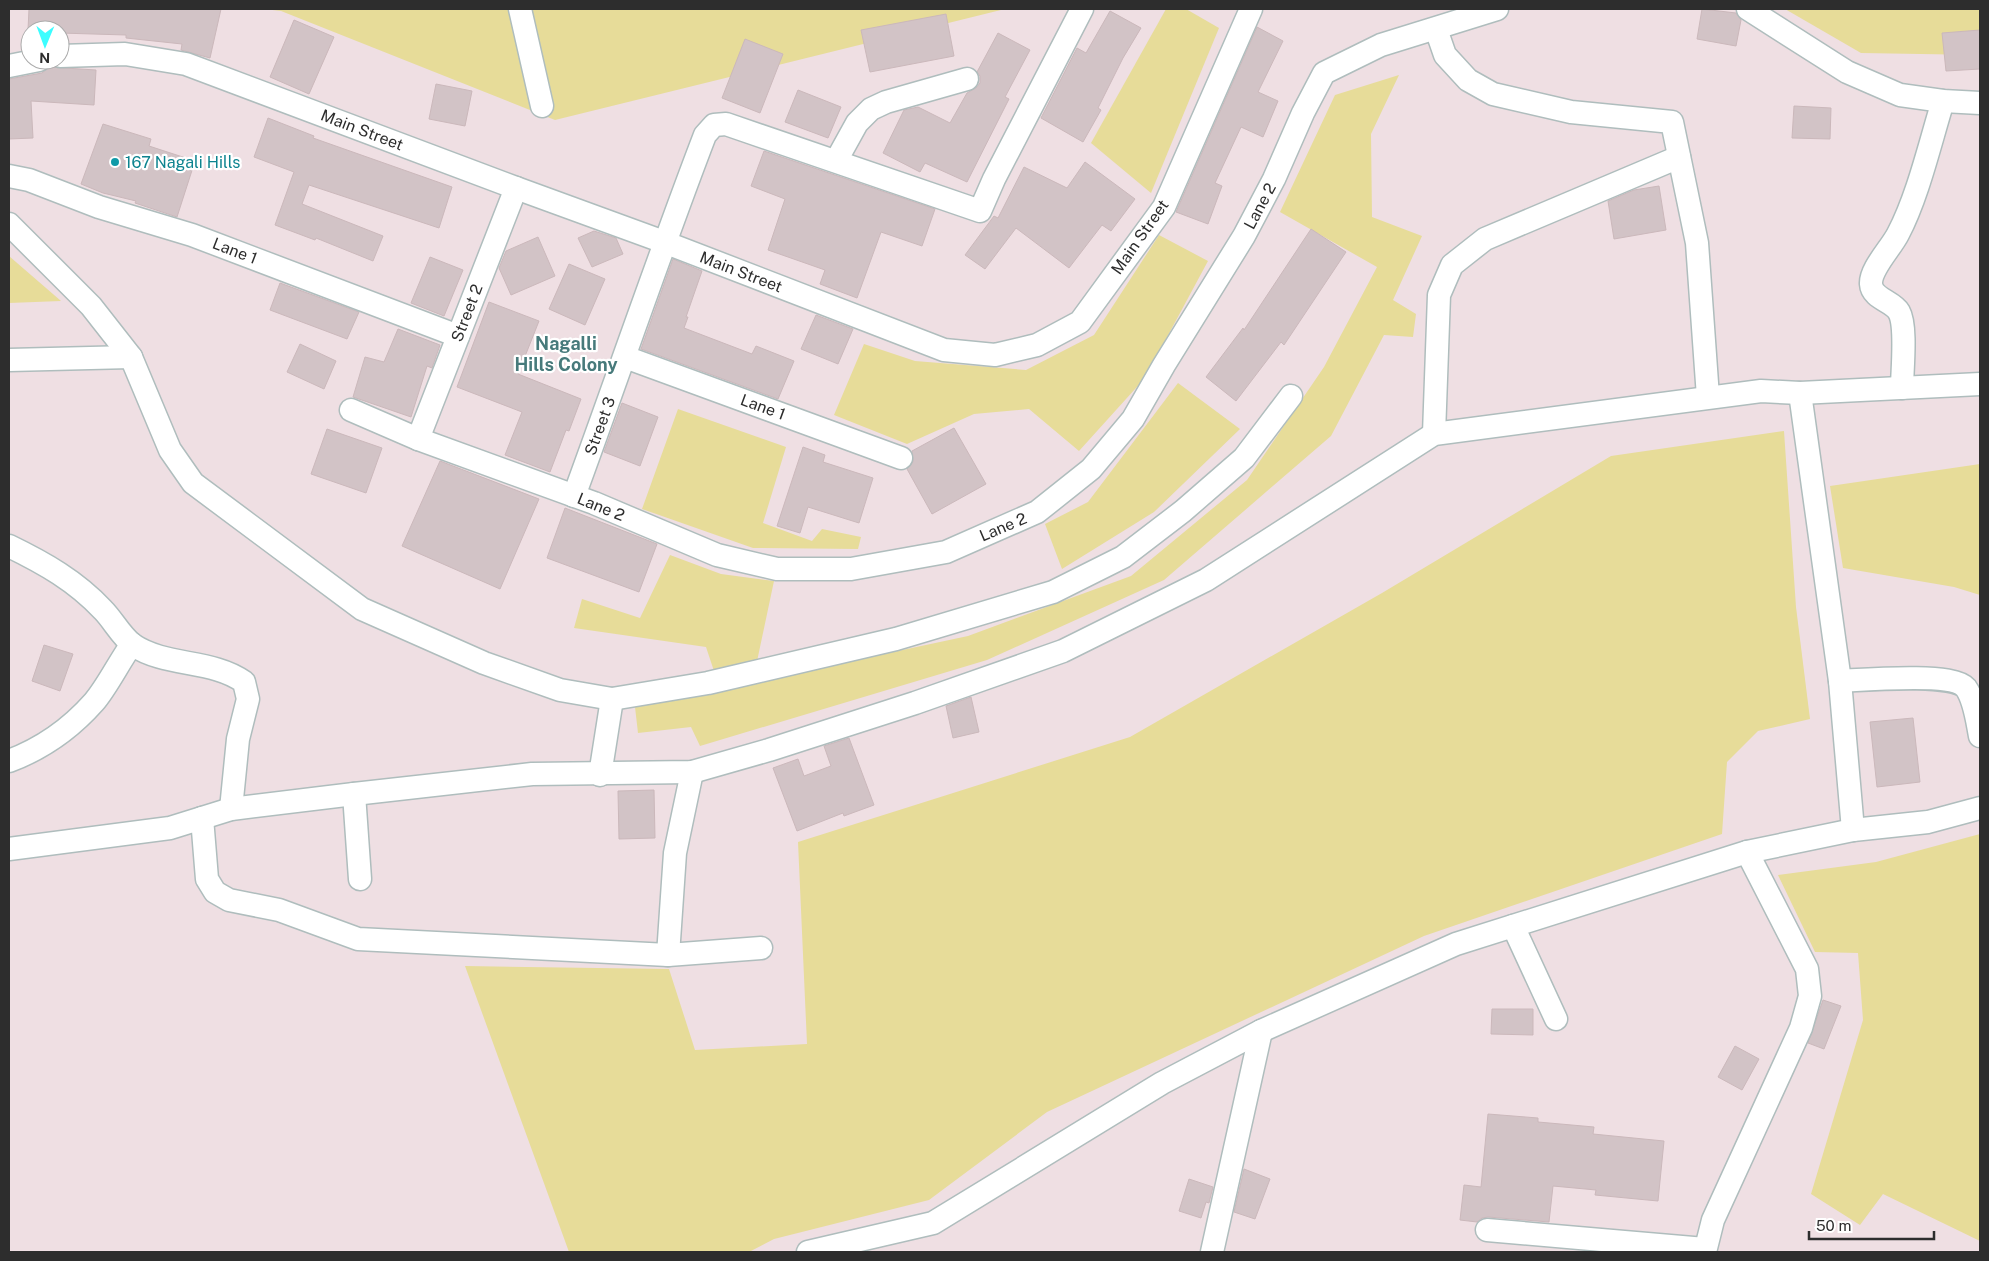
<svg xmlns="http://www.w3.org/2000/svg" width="1989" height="1261" viewBox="0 0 1989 1261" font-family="'Public Sans',sans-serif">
<rect width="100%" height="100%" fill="#efdfe3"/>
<g fill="#e7dc99">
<polygon points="264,9 1005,9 555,120 281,11"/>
<polygon points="1166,9 1186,9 1219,28 1151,193 1091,143"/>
<polygon points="1785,9 1980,9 1980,55 1861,53"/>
<polygon points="1399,75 1371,134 1372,217 1422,236 1393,300 1416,314 1413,337 1384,335 1331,436 1164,580 987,660 700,746 691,727 638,733 635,707 968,636 1131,576 1247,480 1324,367 1377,267 1280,212 1335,95"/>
<polygon points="1159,235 1208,261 1145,378 1079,451 1029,409 974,414 907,444 834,415 864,344 915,361 1026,370 1094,335"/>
<polygon points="9,256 61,301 9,303"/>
<polygon points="1178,383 1240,429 1154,512 1062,569 1045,524 1088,502"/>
<polygon points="678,409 786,447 763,523 812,541 822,529 861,537 858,549 753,548 642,509"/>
<polygon points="1784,431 1796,607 1810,719 1758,731 1727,762 1722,834 1424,936 1047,1112 929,1200 774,1239 749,1252 569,1252 465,966 669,969 695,1050 807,1044 798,842 1130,737 1382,593 1611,456"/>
<polygon points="1980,464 1980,595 1954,587 1843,568 1830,486"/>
<polygon points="670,555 721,574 774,581 756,666 714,671 706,647 574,628 582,599 640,618"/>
<polygon points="1980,834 1980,1241 1883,1194 1860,1225 1811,1194 1863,1020 1858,953 1815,952 1778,875 1876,862"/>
</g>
<g fill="#d2c3c6" stroke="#cbb8bb">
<polygon points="29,9 221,9 210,58 181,50 182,44 126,38 126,35 60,33 60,30 28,30"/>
<polygon points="1702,9 1736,13 1741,20 1736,46 1697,39"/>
<polygon points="1110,11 1141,28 1123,58 1098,108 1101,110 1083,142 1041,118 1077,48 1086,53"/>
<polygon points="946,14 954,56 870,72 861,30"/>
<polygon points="294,20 334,37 309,94 270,77"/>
<polygon points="1257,27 1283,41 1258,92 1278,101 1263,137 1241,127 1215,183 1222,186 1208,224 1176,212"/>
<polygon points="1980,30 1980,69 1946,71 1942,33"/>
<polygon points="998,33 1030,50 1005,97 1009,99 967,182 925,163 920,172 883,153 904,110 918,107 950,123 967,93 976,88 980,83 980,76 977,72"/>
<polygon points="745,39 783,54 760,113 722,98"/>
<polygon points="49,67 96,70 94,105 31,101 33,138 9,139 9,79 42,73"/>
<polygon points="436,84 472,91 465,126 429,119"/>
<polygon points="798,90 841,107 828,138 785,122"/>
<polygon points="1794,106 1831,108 1830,139 1792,138"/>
<polygon points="268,118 314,136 313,138 452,187 439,228 309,185 302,204 383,236 373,261 316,238 315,240 275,225 294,172 254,157"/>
<polygon points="103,124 151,139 149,146 195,161 177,217 135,203 136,201 103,193 81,184"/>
<polygon points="764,151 935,209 922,246 881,232 857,298 820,284 825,270 768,250 785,199 751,186"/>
<polygon points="1085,162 1135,199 1111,231 1102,225 1069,268 1016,228 985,269 965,255 994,216 998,218 1024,167 1067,188"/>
<polygon points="1659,186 1666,230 1614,239 1608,201 1634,190"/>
<polygon points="1311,229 1346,252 1284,345 1281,342 1236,401 1206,377 1243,328 1244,330"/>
<polygon points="594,231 616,238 623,254 592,267 578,238"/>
<polygon points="538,237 555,276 511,295 499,268 506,251"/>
<polygon points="430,257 463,270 444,316 411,303"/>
<polygon points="673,259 702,271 686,317 688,317 684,328 752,354 756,346 794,361 778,399 641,349"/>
<polygon points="569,264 605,279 585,325 549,309"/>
<polygon points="280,283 359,312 347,339 270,310"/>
<polygon points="489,302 539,321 518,374 581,399 569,431 566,430 550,472 505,455 522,412 457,387"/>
<polygon points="816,315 853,329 838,364 801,349"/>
<polygon points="398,329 440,345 432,368 427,366 411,417 353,397 365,357 384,362"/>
<polygon points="300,344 336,361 324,389 287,372"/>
<polygon points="622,403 658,417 640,466 604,452"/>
<polygon points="954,428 986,484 932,514 907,469 913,462 912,451"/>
<polygon points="327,429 382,448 366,493 311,474"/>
<polygon points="803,447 825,455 823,462 873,478 859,523 808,507 800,533 777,526"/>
<polygon points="440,461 539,499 500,589 402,546"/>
<polygon points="565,508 657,544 639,592 547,558"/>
<polygon points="44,645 73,654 60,691 32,681"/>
<polygon points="971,697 979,732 953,738 946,706"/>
<polygon points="1913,718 1920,782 1877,787 1870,722"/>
<polygon points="849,738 874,805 844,816 843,813 797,831 773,768 798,759 804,776 831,766 824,746"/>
<polygon points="654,790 655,838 619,839 618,791"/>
<polygon points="1823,1000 1841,1006 1824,1049 1808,1043"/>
<polygon points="1492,1009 1533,1009 1533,1035 1491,1034"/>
<polygon points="1735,1046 1759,1059 1742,1090 1718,1077"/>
<polygon points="1488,1114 1538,1118 1538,1122 1594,1127 1593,1134 1664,1141 1658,1201 1595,1195 1596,1190 1553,1186 1549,1222 1488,1217 1482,1218 1477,1222 1460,1220 1464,1185 1481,1187"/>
<polygon points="1244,1169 1270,1179 1255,1219 1234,1212"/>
<polygon points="1189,1179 1213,1187 1209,1203 1206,1202 1201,1218 1179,1211"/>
</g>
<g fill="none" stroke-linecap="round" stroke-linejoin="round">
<g stroke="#afbdbd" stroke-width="25">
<g id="minor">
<polyline points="520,9 542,106"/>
<polyline points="1748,9 1847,72 1900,95 1943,101 1980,103"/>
<polyline points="1436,29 1445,55 1468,80 1493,94 1571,112 1672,122 1697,243 1708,397"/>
<polyline points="60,56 125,54 186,64 516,188 664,242 944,350 995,355 1037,345 1080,322 1164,207 1251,9"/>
<polyline points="9,66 39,60"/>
<polyline points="836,161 857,123 871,109 886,102 967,79"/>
<polyline points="9,176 29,180 99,207 192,235 458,336"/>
<polyline points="9,224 91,306 131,357 170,450 193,483 362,609 484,663 560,690 612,699 708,683 896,639 1053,592 1123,557 1183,511 1244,458 1291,396"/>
<polyline points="625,357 901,458"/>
<polyline points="9,360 131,357"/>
<path d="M1902,388C1902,371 1907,326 1899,312C1893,301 1872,299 1871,284C1870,269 1891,248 1898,234C1918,196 1930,143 1943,101"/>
<polyline points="1800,393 1840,681 1853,830"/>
<polyline points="351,410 418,439 594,503 717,555 777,569 851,569 946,552 1037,512 1091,469 1133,419 1164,365 1244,236 1274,179 1303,113 1324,73 1381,45 1497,9"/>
<polyline points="1434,434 1439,295 1452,265 1485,239 1679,157"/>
<polyline points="418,439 516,188"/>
<path d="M574,496C618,376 659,255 705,135L714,125L726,124L980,211L994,179L1082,9"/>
<path d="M9,546C44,563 76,581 103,610C113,620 121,636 133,645C166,667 212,659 244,682L248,699L238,739L231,809"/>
<path d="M1840,681C1862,680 1953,672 1966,688C1975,701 1977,721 1980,736"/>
<path d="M9,761C41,749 71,728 94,702C107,687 119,662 132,644"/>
<polyline points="600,775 612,699"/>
<polyline points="354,794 360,879"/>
<polyline points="202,818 207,879 215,892 229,900 279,910 358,939 668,955 675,853 692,772"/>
<polyline points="9,849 170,828 231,809 354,794 532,774 692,772 769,750 915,703 1063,651 1206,580 1434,434 1761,391 1800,393 1980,384"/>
<polyline points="1513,926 1556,1019"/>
<polyline points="668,955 761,948"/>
<polyline points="1487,1230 1705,1249"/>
<polyline points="808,1252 933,1223 1162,1083 1261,1031 1456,944 1747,852 1853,830 1928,822 1980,808"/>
<polyline points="1212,1252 1261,1031"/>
<polyline points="1705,1252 1713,1220 1801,1028 1810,996 1807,969 1747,852"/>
</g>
</g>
<use href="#minor" stroke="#fff" stroke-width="22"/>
</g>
<circle fill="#0f9aa8" stroke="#fff" stroke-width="2" cx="115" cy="162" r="5"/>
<g text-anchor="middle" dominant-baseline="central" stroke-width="4.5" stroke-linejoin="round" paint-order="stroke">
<g font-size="16" fill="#2d2d2d" stroke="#fff">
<text transform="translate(362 130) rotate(21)">Main Street</text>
<text transform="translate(1260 206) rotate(-62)">Lane 2</text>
<text transform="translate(1140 237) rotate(-55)">Main Street</text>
<text transform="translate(235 251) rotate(21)">Lane 1</text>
<text transform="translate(741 272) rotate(21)">Main Street</text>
<text transform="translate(467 313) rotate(-69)">Street 2</text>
<text transform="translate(763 407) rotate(20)">Lane 1</text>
<text transform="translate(600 426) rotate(-70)">Street 3</text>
<text transform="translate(601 507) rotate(22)">Lane 2</text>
<text transform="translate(1003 527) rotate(-23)">Lane 2</text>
</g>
<g font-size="16" fill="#0d838f" stroke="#fff" text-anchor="start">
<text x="125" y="162">167 Nagali Hills</text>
</g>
<g font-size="18" font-weight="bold" fill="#477a7b" stroke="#fff">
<text x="566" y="343">Nagalli<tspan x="566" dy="21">Hills Colony</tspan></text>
</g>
</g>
<rect width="1989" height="1261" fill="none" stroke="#2d2d2d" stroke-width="20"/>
<g transform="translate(45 45) rotate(181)"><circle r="24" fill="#ffffff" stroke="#ababab"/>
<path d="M0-4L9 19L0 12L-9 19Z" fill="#3cfdff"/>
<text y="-8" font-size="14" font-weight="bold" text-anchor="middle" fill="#2d2d2d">N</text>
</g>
<path d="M1809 1231v8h125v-8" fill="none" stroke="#2d2d2d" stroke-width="2.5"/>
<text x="1816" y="1231" font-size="15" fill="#2d2d2d" stroke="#ffffff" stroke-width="4" paint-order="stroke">50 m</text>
</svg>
